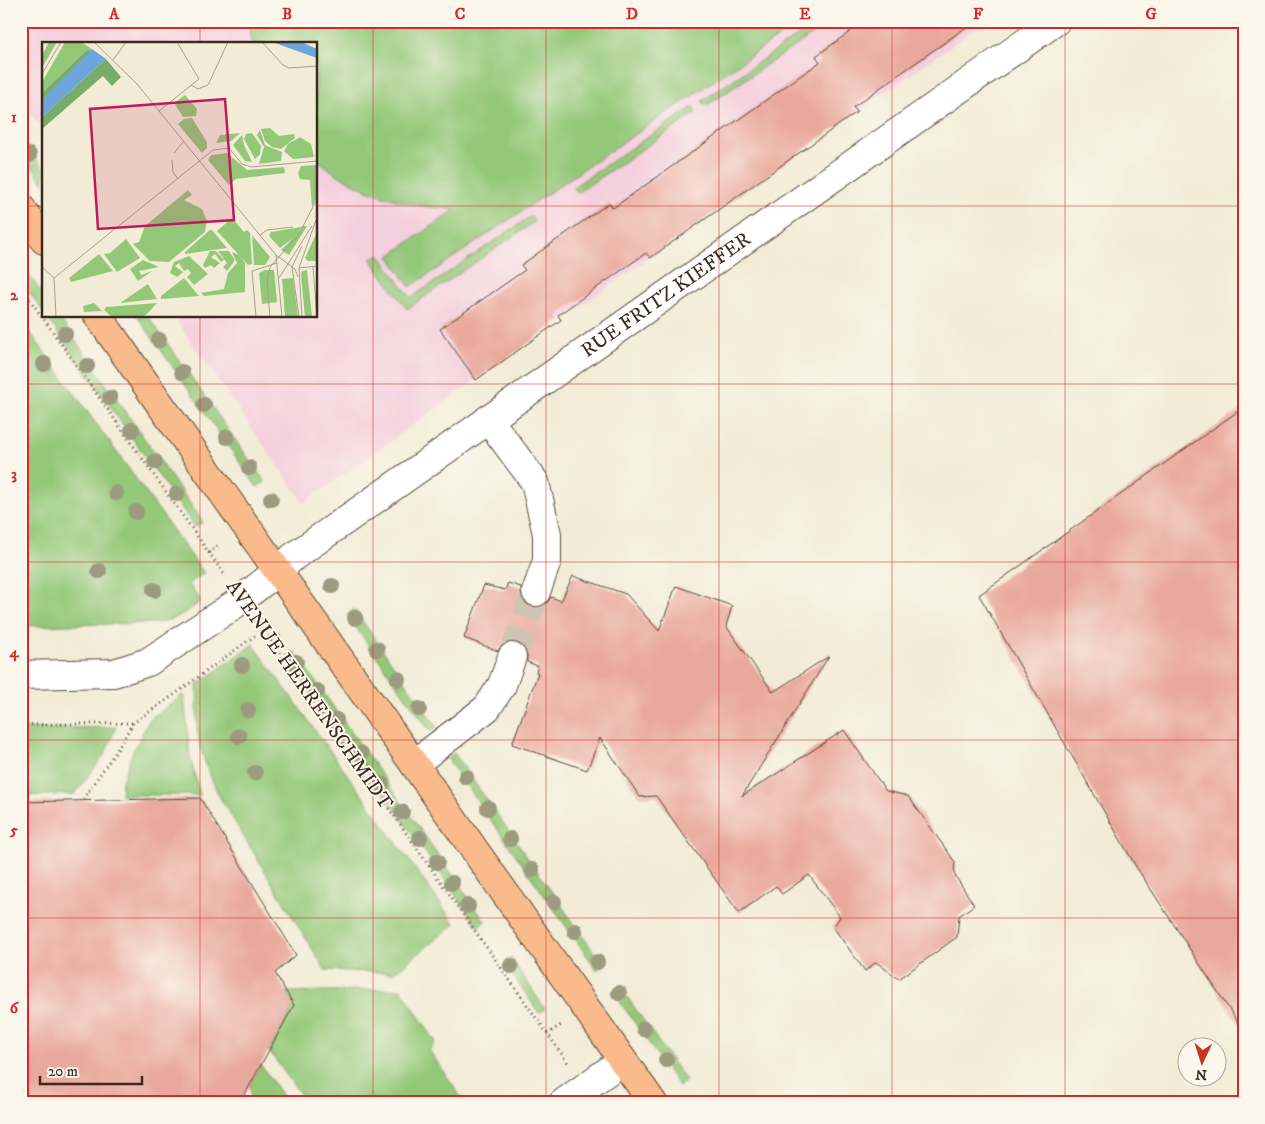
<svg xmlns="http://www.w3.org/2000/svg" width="1265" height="1124" viewBox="0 0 1265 1124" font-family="'IM FELL DW Pica',serif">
<rect width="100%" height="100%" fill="#fbf7ec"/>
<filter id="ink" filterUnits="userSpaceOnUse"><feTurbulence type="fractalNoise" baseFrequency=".02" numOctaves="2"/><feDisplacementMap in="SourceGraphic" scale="10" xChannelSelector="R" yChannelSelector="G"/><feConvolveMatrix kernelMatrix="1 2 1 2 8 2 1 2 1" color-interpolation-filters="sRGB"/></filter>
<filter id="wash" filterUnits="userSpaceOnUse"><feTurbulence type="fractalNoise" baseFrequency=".0096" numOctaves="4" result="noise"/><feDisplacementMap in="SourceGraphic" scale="20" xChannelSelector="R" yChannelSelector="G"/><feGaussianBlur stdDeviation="1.12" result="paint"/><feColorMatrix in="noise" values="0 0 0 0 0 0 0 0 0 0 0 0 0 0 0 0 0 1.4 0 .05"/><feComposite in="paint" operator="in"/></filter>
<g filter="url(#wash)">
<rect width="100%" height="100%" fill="#f2ecd6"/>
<polygon fill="#f4cfdd" points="21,21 986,21 476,380 304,503 173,316 316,316 316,44 44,44 44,133 21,100"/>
<g fill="#94c879" stroke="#68794c">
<path d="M249,21H802L410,287L389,256L455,210C443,208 430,208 417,205C382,198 343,183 316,158V44H252Z"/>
<polygon points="819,21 823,21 826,25 706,106 702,101"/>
<polygon points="693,107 696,113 577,193 573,187"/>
<polygon points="21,137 44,169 44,183 21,152"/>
<polygon points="531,216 534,222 407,309 371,260 371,259 379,254 411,298"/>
<polygon points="21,264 44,296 44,313 21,281"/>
<polygon points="46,316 58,316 203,522 195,527"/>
<polygon points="137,316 148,316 265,482 257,487"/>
<path d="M24,324L204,573L189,584L201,601C186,613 177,619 157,623L21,626V326Z"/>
<polygon points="354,609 437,727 430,731 347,615"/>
<path d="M253,644L455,924L394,973L325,970L218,794C208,770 197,747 197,720C197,709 198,697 197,685Z"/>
<polygon points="294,651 485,921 478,927 287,656"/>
<polygon points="184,694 190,757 200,795 121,795 122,781 133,751 150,719"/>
<polygon points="116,727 105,754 75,794 21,796 21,729"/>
<polygon points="454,753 603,965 597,970 447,758"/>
<polygon points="511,958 545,1009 539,1013 504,963"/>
<polygon points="620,987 686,1081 679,1086 613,992"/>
<polygon points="401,989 436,1042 429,1050 465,1103 307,1103 269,1051 294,1005 286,992"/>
<polygon points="261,1065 287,1103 251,1103 250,1085"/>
</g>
<g id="blocks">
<g fill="#e9a89d">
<polygon points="865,21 975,21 853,107 857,112 650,258 646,253 558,315 561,320 476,380 440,329 525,270 521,265 609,203 613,208 820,62 816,56"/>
<polygon points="1244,407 1244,1032 1135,865 979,595"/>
<polygon points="573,576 626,594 659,631 676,586 732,606 726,626 773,692 829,656 742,796 844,730 886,791 908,796 955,862 954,874 974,905 959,916 957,937 899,979 876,962 865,971 833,927 840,917 809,875 782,894 776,886 739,913 656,796 640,797 600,738 587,770 512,744 538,673 536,672 538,666 527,662 527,654 524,647 518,643 509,642 502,645 498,651 464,638 484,585 505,590 508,583 521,587 521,594 524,602 530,606 538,607 546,604 551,597 561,601"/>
<polygon points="200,798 296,955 275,973 294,1005 240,1103 21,1103 21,802"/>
</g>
</g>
</g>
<g filter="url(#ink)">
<use href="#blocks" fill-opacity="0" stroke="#56473a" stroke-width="1"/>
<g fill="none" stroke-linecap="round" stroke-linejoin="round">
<polyline stroke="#cdc5b1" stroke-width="28" stroke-dasharray="28 14" stroke-linecap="butt" points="512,657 536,592"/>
<g stroke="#56473a" stroke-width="30">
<g id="minor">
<polyline points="488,419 535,482 547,534 547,561 536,592"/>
<path id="s1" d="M21,675L114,673L148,662L234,605L278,571L293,557L1056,21"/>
<polyline points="414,764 487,708 502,685 512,657"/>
<polyline points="563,1103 622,1061"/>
</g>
</g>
<g stroke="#56473a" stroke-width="30">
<g id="major">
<polyline points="21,208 44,240"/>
<polyline points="98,316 653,1103"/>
</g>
</g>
<g stroke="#56473a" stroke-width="3" stroke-dasharray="1 4" stroke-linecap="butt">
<polyline points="21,168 28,177"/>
<polyline points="21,287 224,574"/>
<polyline points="209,553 220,544"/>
<polyline points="259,624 568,1063"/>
<polyline points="271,641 283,633"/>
<polyline points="21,725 132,723"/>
<polyline points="83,799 117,750 133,723 171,697 256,635"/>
<polyline points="547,1034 561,1025"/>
</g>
<use href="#minor" stroke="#fff" stroke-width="28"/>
<use href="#major" stroke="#fabb8c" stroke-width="28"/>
</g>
<g fill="#9c9b80">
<circle cx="29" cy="155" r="8"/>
<circle cx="65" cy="334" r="8"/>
<circle cx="159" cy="340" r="8"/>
<circle cx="44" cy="364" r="8"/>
<circle cx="87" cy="366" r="8"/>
<circle cx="182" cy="372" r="8"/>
<circle cx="110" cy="398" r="8"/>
<circle cx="204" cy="405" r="8"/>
<circle cx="132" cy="430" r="8"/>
<circle cx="227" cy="437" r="8"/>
<circle cx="155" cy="462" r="8"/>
<circle cx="249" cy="468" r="8"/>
<circle cx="116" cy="493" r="8"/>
<circle cx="177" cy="494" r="8"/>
<circle cx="271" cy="499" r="8"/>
<circle cx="136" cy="512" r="8"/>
<circle cx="99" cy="571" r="8"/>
<circle cx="332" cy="586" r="8"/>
<circle cx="154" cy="590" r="8"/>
<circle cx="355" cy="618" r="8"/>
<circle cx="377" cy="649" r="8"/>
<circle cx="296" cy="662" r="8"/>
<circle cx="242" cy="665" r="8"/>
<circle cx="398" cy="679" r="8"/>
<circle cx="317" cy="691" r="8"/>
<circle cx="419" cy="709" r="8"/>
<circle cx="248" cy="710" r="8"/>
<circle cx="336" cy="720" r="8"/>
<circle cx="239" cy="736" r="8"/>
<circle cx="361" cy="754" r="8"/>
<circle cx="255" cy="773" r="8"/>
<circle cx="466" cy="777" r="8"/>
<circle cx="382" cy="784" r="8"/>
<circle cx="488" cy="808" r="8"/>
<circle cx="402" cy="812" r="8"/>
<circle cx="420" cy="838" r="8"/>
<circle cx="510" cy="839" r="8"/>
<circle cx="437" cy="862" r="8"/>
<circle cx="532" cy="870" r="8"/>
<circle cx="452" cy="883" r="8"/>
<circle cx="554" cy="902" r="8"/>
<circle cx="468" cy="906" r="8"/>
<circle cx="575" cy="931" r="8"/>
<circle cx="597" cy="962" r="8"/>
<circle cx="511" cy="966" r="8"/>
<circle cx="619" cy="993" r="8"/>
<circle cx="644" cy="1029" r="8"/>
<circle cx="666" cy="1060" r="8"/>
</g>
</g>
<path fill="none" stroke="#d62828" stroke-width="1" stroke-opacity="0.55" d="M200,21V44M373,21V1103M546,21V1103M719,21V1103M892,21V1103M1065,21V1103M21,206H44M316,206H1244M200,316V1103M21,384H1244M21,562H1244M21,740H1244M21,918H1244"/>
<g text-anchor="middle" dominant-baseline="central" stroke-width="4" stroke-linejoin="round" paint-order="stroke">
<g font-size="20" fill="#3b2a1e" stroke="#fbf7ec">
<text stroke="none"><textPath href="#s1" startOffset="764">RUE FRITZ KIEFFER</textPath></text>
<text transform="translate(309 695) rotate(55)">AVENUE HERRENSCHMIDT</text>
</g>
</g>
<g transform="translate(42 42)">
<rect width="275" height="275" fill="#f2ecd6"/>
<path d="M7,0H15L0,26V13ZM23,0H39L50,7L49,11L46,7L0,51V40ZM143,53L155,67L154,74L141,75L132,61ZM150,76L165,100V106L160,111L136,82L142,77ZM228,86L237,94L252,92L253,96L239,107L230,105L223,99L219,87ZM218,88L223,103L240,110L239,119L217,122L222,105L215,93ZM198,91L189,99L174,101L178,93ZM210,91L219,104L218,112L213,117L202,97L204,92ZM200,93L202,103L210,120L203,119L191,103ZM258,95L269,102L272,115L251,117L242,109L246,102ZM185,111L205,128L242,125L243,131L194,137L187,143L166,118L169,113ZM275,123V155L270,165L268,138L258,137L256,131L259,124ZM146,148L150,153L142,158L160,167L165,179L163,190L127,220L108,219L91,202L97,200L103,184ZM190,176L202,190L205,188L208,191L210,222L206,223L175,189ZM260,184H265L247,213L239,208L251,196L238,206L227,194L229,190L259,185L255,192ZM169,187L185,206L143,212V210ZM275,190V219H266L263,216ZM210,193L228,215L223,223H212ZM84,197L98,216L75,230L62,212L68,211ZM168,209H174L182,218L179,220L173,212L169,215L178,221L172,226L169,223L163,226L161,223ZM176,209H187L193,218L185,229L181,225L185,221ZM190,210L197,213L203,221V250L162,254L159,251L182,247L186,231L195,221ZM57,212L71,229L29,240L27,236ZM147,214L166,232L152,243L145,235L149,231L146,227L142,229L137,221L133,224L141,230L135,235L128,231L132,220ZM101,218L117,225L97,229L99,233L110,229L96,239L88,227ZM223,228H232L235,260L220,262L217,231ZM265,228L270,275H263L259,233L260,229ZM142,236L157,254L119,257V254ZM251,236L256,275H243L240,237ZM106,242L115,257L78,261ZM52,261L60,269L42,270L41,264ZM115,261L102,275H70L62,268L64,265Z" fill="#94c879"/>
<path d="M46,7L49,11L0,58V51ZM64,17L79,35L70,44L61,34L0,87V75Z" fill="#77ac69"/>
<path d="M230,0H259L275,7V16ZM50,7L64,17L0,75V58Z" fill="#6ca6dc"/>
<path fill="none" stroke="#a99e8c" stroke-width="1" d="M52,0L95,42L234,213L253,227L256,235M220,0L241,23L247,26L275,24M71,18L84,0M0,32L19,0M149,43L156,47L166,43L186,0M117,69L157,37L135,0M132,111L142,99M130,118L131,130L136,137M218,193L225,188L251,185M234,213L240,275M0,225L12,236M271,225L275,275M257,226L275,224M237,236L270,184M14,275L12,236L171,108L187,106L200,122L209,125L275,119M214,275L210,229L235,221M228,275L225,238L228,225L257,192L275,157M257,275L250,225L260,204M260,275L257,226L274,178"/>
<path fill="#c2185b" fill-opacity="0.15" stroke="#c2185b" stroke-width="2.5" d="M183,57L192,178L56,187L48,67Z"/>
<rect width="275" height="275" fill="none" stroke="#3b2a1e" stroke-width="2.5"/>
</g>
<rect width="1265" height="1124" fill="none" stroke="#fbf7ec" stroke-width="55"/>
<g transform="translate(1202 1062) rotate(184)"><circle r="24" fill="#fbf7ec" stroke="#aea59a"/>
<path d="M0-4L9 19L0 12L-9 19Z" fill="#c8321e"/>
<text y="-8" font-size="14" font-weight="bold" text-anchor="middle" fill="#3b2a1e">N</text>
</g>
<path d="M40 1076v8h102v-8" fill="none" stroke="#3b2a1e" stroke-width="2.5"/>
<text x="48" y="1076" font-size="15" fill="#3b2a1e" stroke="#fbf7ec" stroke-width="4" paint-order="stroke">20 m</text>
<rect x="28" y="28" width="1210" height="1068" fill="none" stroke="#d62828" stroke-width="2"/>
<g font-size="16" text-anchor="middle" font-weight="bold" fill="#d62828">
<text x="114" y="19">A</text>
<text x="287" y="19">B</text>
<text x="460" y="19">C</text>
<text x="632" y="19">D</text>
<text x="805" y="19">E</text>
<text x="978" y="19">F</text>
<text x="1151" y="19">G</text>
<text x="14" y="122">1</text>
<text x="14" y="300">2</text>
<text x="14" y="479">3</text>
<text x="14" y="657">4</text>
<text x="14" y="835">5</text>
<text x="14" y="1013">6</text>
</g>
</svg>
